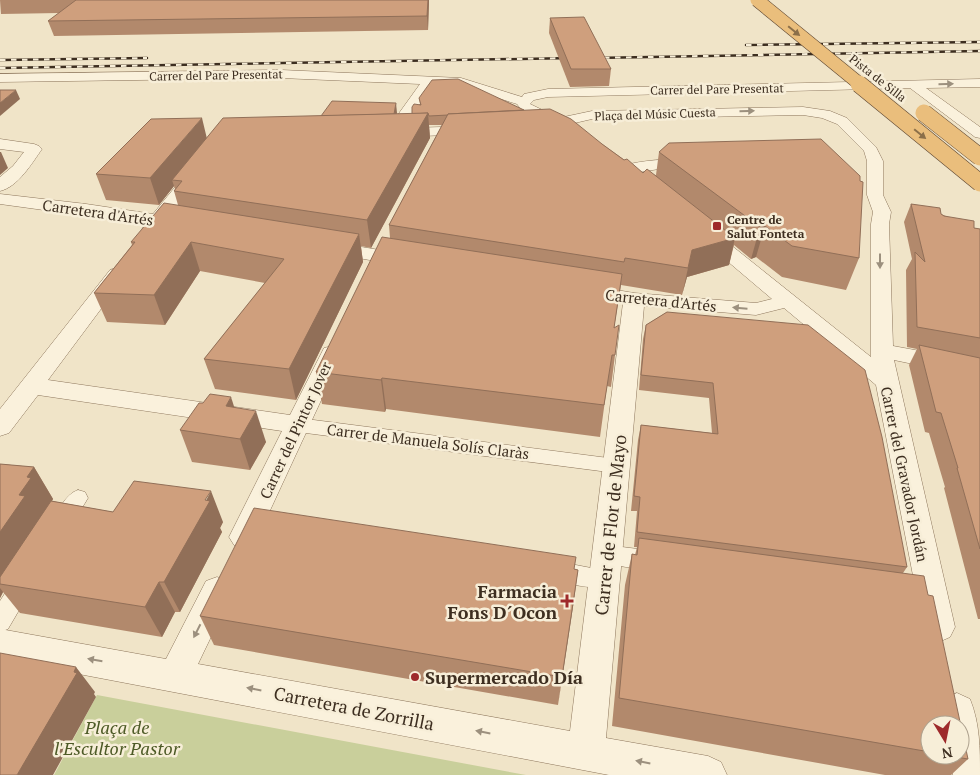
<svg xmlns="http://www.w3.org/2000/svg" width="980" height="775" viewBox="0 0 980 775" font-family="'PT Serif',serif">
<rect width="100%" height="100%" fill="#f0e4c8"/>
<polygon fill="#c9cf9b" points="97,695 526,775 54,775"/>
<g fill="none" stroke-linecap="round" stroke-linejoin="round">
<g stroke="#8d765c" stroke-width="1">
<g id="pedestrian">
<polygon points="298,418 616,459 623,461 626,466 623,471 616,473 298,432 291,430 289,425 291,420"/>
<path d="M78,490L85,492L88,498L68,531L61,534L54,531L50,525C57,513 65,494 78,490Z"/>
<path d="M606,545L654,551L662,553L665,560L662,567C647,572 613,566 598,560L595,554L598,548Z"/>
<path d="M555,561L612,572L615,579L612,586C597,591 562,583 547,578L544,571L547,564Z"/>
<polygon points="24,573 32,576 35,583 8,629 0,632 0,601 16,576"/>
</g>
</g>
<g stroke="#8d765c" stroke-width="1">
<g id="minor">
<polygon points="281,70 461,78 522,97 524,94 548,89 980,79 980,87 926,88 980,127 980,138 975,137 910,88 548,97 534,100 530,104 559,118 592,111 803,107 830,111 847,118 876,147 883,161 883,195 891,212 889,224 893,346 980,362 980,378 894,360 955,627 950,637 939,642 928,637 923,627 876,385 784,308 756,315 644,306 606,738 708,756 721,762 727,775 609,775 0,659 0,629 166,659 206,581 217,577 228,581 233,591 198,664 570,731 623,303 580,295 577,291 580,287 587,285 634,293 756,303 772,299 700,238 697,234 700,230 706,229 712,230 871,357 871,224 873,212 867,195 867,161 864,151 837,124 822,118 803,115 592,119 540,131 535,130 533,127 535,124 543,122 525,114 517,104 460,86 434,85 411,116 411,128 472,126 477,127 479,130 477,133 472,134 398,137 393,136 391,133 396,129 397,116 420,84 281,78 0,82 0,74"/>
<path d="M0,139L34,144L39,146L42,149C32,163 18,187 0,191V177L13,166L24,152L0,149Z"/>
<path d="M690,158L696,160L698,163L696,166L659,169L627,174L621,172L619,169L621,166C644,160 667,159 690,158Z"/>
<path d="M195,168L201,170L203,173L170,217L187,220L190,224L187,228L181,229L162,226C157,233 153,235 145,233L142,229L146,224L0,204V194L86,204L153,214L189,170Z"/>
<polygon points="331,242 404,254 411,256 414,260 411,264 404,266 324,252 322,248 324,244"/>
<polygon points="117,268 124,270 127,274 48,380 290,415 324,348 332,346 340,348 343,353 254,545 244,549 234,545 229,537 282,431 38,395 9,433 0,436 0,409 110,270"/>
<path d="M957,693L970,699C980,724 980,748 980,775H953L949,755H960V725H942L939,711L944,699Z"/>
</g>
</g>
<use href="#pedestrian" fill="#faf1dc" fill-rule="evenodd"/>
<use href="#minor" fill="#faf1dc" fill-rule="evenodd"/>
<g stroke="#3d2e20" stroke-width="2.5">
<g id="rail">
<polyline points="746,45 980,42"/>
<polyline points="593,58 980,51"/>
<polyline points="0,60 147,58"/>
<polyline points="0,68 573,58"/>
</g>
</g>
<use href="#rail" stroke="#f7eed8" stroke-width="2" stroke-dasharray="5.5" stroke-linecap="butt"/>
<g stroke="#5b4430" stroke-width="14" stroke-linecap="butt">
<polyline id="trunk-bridge-far1" points="757,0 861,85"/>
</g>
<g stroke="#5b4430" stroke-width="18" stroke-linecap="butt">
<g id="trunk-bridge">
<polyline points="859,84 980,183"/>
<polyline points="924,113 980,157"/>
</g>
</g>
<use href="#trunk-bridge-far1" stroke="#eabe7c" stroke-width="13"/>
<use href="#trunk-bridge" stroke="#eabe7c" stroke-width="17"/>
</g>
<g fill="#b2896c" fill-rule="evenodd">
<polygon points="0,0 429,0 428,30 54,36 48,21 59,13 1,14"/>
<polygon points="550,18 611,69 609,86 570,87 549,33"/>
<polygon points="419,98 524,110 602,144 643,173 656,175 659,152 859,258 846,290 782,277 756,257 751,259 734,245 729,265 687,277 682,295 621,285 614,328 615,355 611,387 607,386 600,437 386,409 385,412 322,404 316,372 390,238 389,225 442,125 429,125 430,138 371,248 361,246 363,262 296,400 215,389 204,359 265,283 200,271 165,325 107,322 94,293 132,245 131,242 178,205 174,191 175,189 174,186 159,205 106,200 96,174 207,138 397,114 412,114 420,104"/>
<polygon points="911,204 941,214 974,228 980,229 980,619 978,619 944,488 945,487 929,433 925,432 909,365 917,349 907,347 906,270 912,259 904,222"/>
<path d="M667,312L907,567L903,573L968,759L951,775H885L612,726L625,585L632,554L635,555L637,547H634L637,511H631L638,440L641,425L712,433L709,398L639,390L643,339L646,325ZM930,725L960,755H930Z"/>
<polygon points="235,408 266,442 250,470 192,462 180,430"/>
<polygon points="0,464 34,467 53,499 52,501 113,512 223,522 220,528 222,532 180,612 175,612 162,637 20,613 3,592 0,598"/>
<polygon points="574,569 578,570 558,705 214,645 200,616"/>
</g>
<g fill="#916f58">
<polygon points="428,0 429,0 428,30 427,16"/>
<polygon points="16,90 20,99 0,116 0,103"/>
<polygon points="396,103 397,113 394,127 393,117"/>
<polygon points="428,113 430,138 371,248 367,220"/>
<polygon points="202,118 208,143 172,180 174,186 159,205 150,178"/>
<polygon points="0,152 1,152 8,168 0,175"/>
<polygon points="765,226 756,257 751,259 760,227"/>
<polygon points="359,234 363,262 296,400 289,369"/>
<polygon points="735,238 729,265 687,277 682,295 692,250"/>
<polygon points="191,242 200,271 165,325 154,295"/>
<polygon points="382,378 386,409 385,412 381,380"/>
<polygon points="231,397 241,428 226,406"/>
<polygon points="256,411 266,442 250,470 240,439"/>
<polygon points="34,467 53,499 0,584 0,532 27,477"/>
<polygon points="211,491 223,522 220,528 222,532 180,612 164,582"/>
<polygon points="578,570 574,600 558,705 562,677"/>
<polygon points="159,582 175,612 162,637 145,607"/>
<polygon points="0,588 3,592 0,598"/>
<polygon points="76,667 95,692 94,694 96,697 53,775 17,775"/>
</g>
<g fill="#cf9f7d" stroke="#916f58">
<polygon points="76,0 428,0 427,16 48,21"/>
<polygon points="584,17 611,69 571,69 550,18"/>
<polygon points="458,79 524,110 448,114 448,115 429,116 428,113 412,114 412,107 414,104 421,105 419,98 432,80"/>
<polygon points="0,90 16,90 0,103"/>
<polygon points="332,101 396,103 394,114 321,116"/>
<polygon points="550,109 571,119 602,144 624,160 627,159 643,173 647,169 735,238 692,250 688,268 625,258 624,262 389,225 448,114"/>
<polygon points="428,113 367,220 174,191 182,181 172,180 223,118"/>
<polygon points="202,118 150,178 96,174 151,119"/>
<polygon points="821,139 860,176 860,181 863,182 859,258 792,246 765,226 760,227 659,152 669,143"/>
<polygon points="164,203 359,234 289,369 204,359 284,259 191,242 154,295 94,293 135,242 131,242"/>
<polygon points="911,204 940,208 941,214 944,216 974,221 974,228 980,229 980,338 917,327 915,252 925,262"/>
<polygon points="382,237 622,274 614,328 619,325 615,355 612,355 604,405 382,378 381,380 316,372"/>
<polygon points="667,312 808,325 865,370 882,437 907,567 637,532 640,497 634,496 641,425 718,434 713,383 641,375 646,325"/>
<polygon points="919,345 980,358 980,549 957,468 958,468 941,413 936,412"/>
<polygon points="210,394 231,397 226,406 256,411 240,439 180,430 199,403 203,403"/>
<polygon points="0,464 34,467 27,477 31,478 19,495 25,496 0,532"/>
<polygon points="134,481 211,491 205,500 210,501 164,582 159,582 145,607 0,584 0,577 51,501 113,512"/>
<polygon points="254,508 576,557 574,569 578,570 562,677 200,616"/>
<polygon points="639,538 924,576 928,595 933,596 968,759 944,755 960,755 960,725 930,725 930,752 619,698 632,554 637,555"/>
<polygon points="0,653 76,667 74,672 77,673 17,775 0,775"/>
</g>
<defs><path id="oneway-solid" d="M-6-.8H1V-3.2L6.5 0L1 3.2V.8H-6Z" transform="scale(1.25)"/></defs>
<g fill="#8b6f49">
<use href="#oneway-solid" transform="translate(794 31) rotate(39)"/>
<use href="#oneway-solid" transform="translate(920 134) rotate(39)"/>
</g>
<g fill="#9c907e">
<use href="#oneway-solid" transform="translate(946 84) rotate(-1)"/>
<use href="#oneway-solid" transform="translate(747 111) rotate(-1)"/>
<use href="#oneway-solid" transform="translate(880 261) rotate(90)"/>
<use href="#oneway-solid" transform="translate(740 308) rotate(-175)"/>
<use href="#oneway-solid" transform="translate(197 631) rotate(117)"/>
<use href="#oneway-solid" transform="translate(95 660) rotate(-170)"/>
<use href="#oneway-solid" transform="translate(254 689) rotate(-169)"/>
<use href="#oneway-solid" transform="translate(483 732) rotate(-169)"/>
<use href="#oneway-solid" transform="translate(643 762) rotate(-169)"/>
</g>
<g fill="#9e2a2b" stroke="#f7eed8" stroke-width="2">
<rect x="712" y="221" width="10" height="10" rx="2.5"/>
<path d="M564.5 593.5h5v5h5v5h-5v5h-5v-5h-5v-5h5z"/>
<circle cx="415" cy="677" r="5"/>
</g>
<g text-anchor="middle" dominant-baseline="central" stroke-width="5" stroke-linejoin="round" paint-order="stroke">
<g font-size="12" fill="#3d2e20" stroke="#f7eed8">
<text transform="translate(216 75) rotate(-1)">Carrer del Pare Presentat</text>
<text transform="translate(878 78) rotate(38)">Pista de Silla</text>
<text transform="translate(717 89) rotate(-1)">Carrer del Pare Presentat</text>
<text transform="translate(655 114) rotate(-2)">Plaça del Músic Cuesta</text>
</g>
<g font-size="12" font-weight="bold" fill="#3d2e20" stroke="#f7eed8" text-anchor="start">
<text x="727" y="219">Centre de<tspan x="727" dy="14">Salut Fonteta</tspan></text>
</g>
<g font-size="15" fill="#3d2e20" stroke="#f7eed8">
<text transform="translate(98 212) rotate(8)">Carretera d'Artés</text>
<text transform="translate(661 300) rotate(6)">Carretera d'Artés</text>
<text transform="translate(295 430) rotate(-65)">Carrer del Pintor Jover</text>
<text transform="translate(428 441) rotate(7)">Carrer de Manuela Solís Claràs</text>
<text transform="translate(905 474) rotate(78)">Carrer del Gravador Jordán</text>
</g>
<g font-size="18" fill="#3d2e20" stroke="#f7eed8">
<text transform="translate(610 525) rotate(-84)">Carrer de Flor de Mayo</text>
<text transform="translate(354 708) rotate(11)">Carretera de Zorrilla</text>
</g>
<g font-size="18" font-weight="bold" fill="#3d2e20" stroke="#f7eed8" text-anchor="end">
<text x="557" y="591">Farmacia<tspan x="557" dy="21">Fons D´Ocon</tspan></text>
<text x="425" y="677" text-anchor="start">Supermercado Día</text>
</g>
<g font-size="18" font-style="italic" fill="#4d5a26" stroke="#f7eed8">
<text x="117" y="727">Plaça de<tspan x="117" dy="21">l'Escultor Pastor</tspan></text>
</g>
</g>
<g transform="translate(945 740) rotate(170)"><circle r="24" fill="#f7eed8" stroke="#ada18e"/>
<path d="M0-4L9 19L0 12L-9 19Z" fill="#9e2a2b"/>
<text y="-8" font-size="14" font-weight="bold" text-anchor="middle" fill="#3d2e20">N</text>
</g>
</svg>
